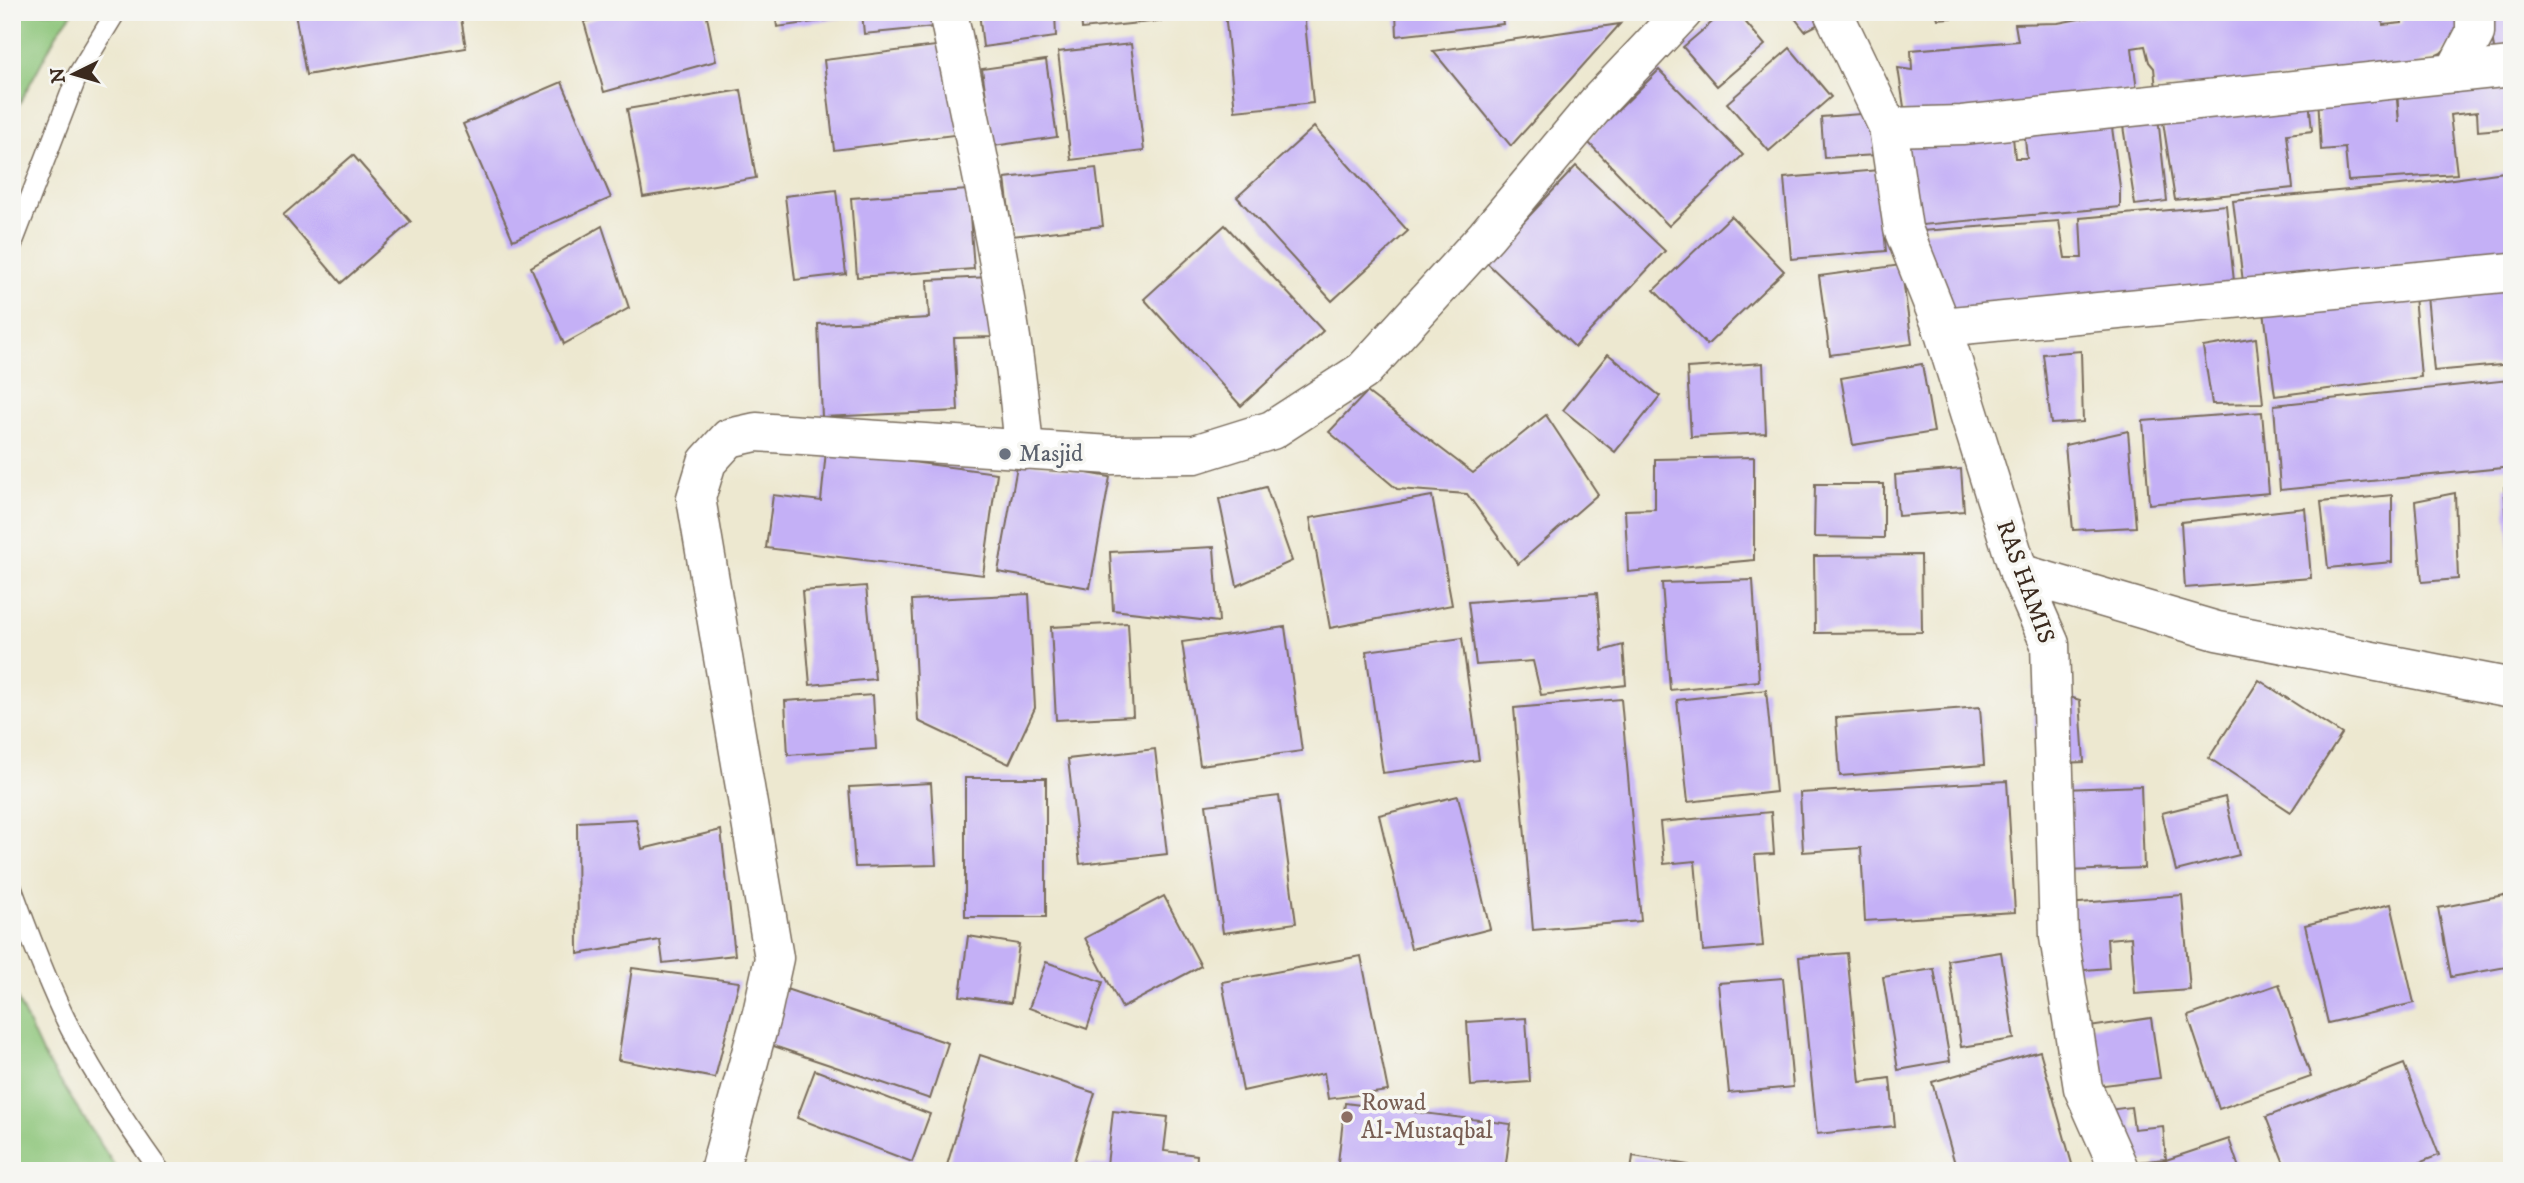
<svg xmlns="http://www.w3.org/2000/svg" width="2524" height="1183" viewBox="0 0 2524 1183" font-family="'IM FELL DW Pica',serif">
<rect width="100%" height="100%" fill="#f6f6f2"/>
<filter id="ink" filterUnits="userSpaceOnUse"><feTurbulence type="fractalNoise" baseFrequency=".0143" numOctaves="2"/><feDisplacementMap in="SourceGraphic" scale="14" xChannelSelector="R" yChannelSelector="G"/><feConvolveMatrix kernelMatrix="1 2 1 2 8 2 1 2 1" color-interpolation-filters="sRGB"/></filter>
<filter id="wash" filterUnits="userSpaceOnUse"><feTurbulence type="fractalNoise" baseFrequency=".00686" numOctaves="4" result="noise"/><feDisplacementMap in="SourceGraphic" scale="28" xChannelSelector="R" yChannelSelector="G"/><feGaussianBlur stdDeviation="1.57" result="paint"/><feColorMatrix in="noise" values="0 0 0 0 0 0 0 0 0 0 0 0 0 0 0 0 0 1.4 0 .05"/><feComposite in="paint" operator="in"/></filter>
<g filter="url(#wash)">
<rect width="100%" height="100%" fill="#ede8d0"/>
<g fill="#8bc478" stroke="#63774b" stroke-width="2">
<polygon points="12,12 73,12 58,32 12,117"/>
<polygon points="12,988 42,1053 118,1171 12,1171"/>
</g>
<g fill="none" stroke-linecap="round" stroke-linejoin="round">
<polyline stroke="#5aa9d4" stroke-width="10" points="12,1166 15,1171"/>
</g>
<g id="blocks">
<g fill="#c4b0f6">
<polygon points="460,12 466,48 306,75 295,13"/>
<polygon points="615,12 706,12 716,61 604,92 584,22"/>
<polygon points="775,12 844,12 845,18 777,27"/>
<polygon points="862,12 933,12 934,27 864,34"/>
<polygon points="979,12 1055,12 1056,37 983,47"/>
<polygon points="1081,12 1168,12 1168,20 1082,29"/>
<polygon points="1225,12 1304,12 1313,103 1235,111"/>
<polygon points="1396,12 1501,12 1503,24 1397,36"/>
<polygon points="1724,12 1737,12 1765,45 1717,86 1683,47"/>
<polygon points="1790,12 1813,12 1817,25 1805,31"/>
<polygon points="1936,12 1998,12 1998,14 1938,19"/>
<polygon points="2144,12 2315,12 2315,14 2381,12 2383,25 2402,23 2401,12 2462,12 2458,36 2441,53 2409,68 2156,89 2154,68 2149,62 2145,46 2132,48 2137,91 1906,120 1898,68 1912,70 1911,50 2018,41 2015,24 2058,23 2100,15"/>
<polygon points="2489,12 2512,12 2512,55 2495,57"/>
<polygon points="1620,24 1511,146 1433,51"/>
<polygon points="951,44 962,134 834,150 824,60"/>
<polygon points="1131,44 1144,151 1071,160 1058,52"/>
<polygon points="1790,48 1831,97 1769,151 1727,103"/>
<polygon points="1046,60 1057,137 993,146 982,69"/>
<polygon points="1659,70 1743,155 1669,226 1587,141"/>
<polygon points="2512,79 2512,128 2478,131 2477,112 2450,115 2457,174 2348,181 2345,148 2321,150 2318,96 2396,89 2399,123 2397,88"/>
<polygon points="562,82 611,198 513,240 463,124"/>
<polygon points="741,90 756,178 643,197 627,109"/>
<polygon points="2309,99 2312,131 2287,134 2293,188 2175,200 2161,109"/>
<polygon points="2157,108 2167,201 2135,205 2121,113"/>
<polygon points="1874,113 1877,155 1824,158 1821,117"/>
<polygon points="2111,120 2120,187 2120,207 1911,226 1899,135 2012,126 2015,158 2027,158 2024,130"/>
<polygon points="1314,127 1408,231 1332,301 1237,197"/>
<polygon points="353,155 411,222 341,283 283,215"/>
<polygon points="1576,166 1665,251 1575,347 1486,262"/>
<polygon points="1096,168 1103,226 1012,236 1005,178"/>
<polygon points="1879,170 1886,251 1791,259 1784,178"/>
<polygon points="2512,171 2512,266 2244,290 2233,201 2431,182"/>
<polygon points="836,190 846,274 795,280 785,196"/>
<polygon points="968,190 974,269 857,277 851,198"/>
<polygon points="2226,205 2235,291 1952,319 1922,231 2059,221 2065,258 2082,258 2080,218"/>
<polygon points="1731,216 1784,271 1707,345 1654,290"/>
<polygon points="1225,225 1323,331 1241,406 1144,299"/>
<polygon points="602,226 629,308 564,344 531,267"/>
<polygon points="1901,265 1912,344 1830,355 1819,276"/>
<polygon points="990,277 993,337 954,338 958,411 822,417 818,324 929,318 927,280"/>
<polygon points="2413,284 2421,377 2275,396 2263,304"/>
<polygon points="2508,287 2512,326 2512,364 2434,371 2427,295"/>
<polygon points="2256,338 2263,403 2212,404 2203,347"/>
<polygon points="2081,351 2083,422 2051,424 2043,354"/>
<polygon points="1608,354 1660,396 1615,452 1563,410"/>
<polygon points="1763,363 1766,433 1691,437 1687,368"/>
<polygon points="1922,364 1934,432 1853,445 1841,378"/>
<polygon points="2509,380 2512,467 2280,490 2274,405"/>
<polygon points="1367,392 1473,473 1546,415 1598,494 1518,564 1467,494 1397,489 1329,432"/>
<polygon points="2262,412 2269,493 2149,504 2143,421"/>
<polygon points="2128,431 2136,527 2073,530 2065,445"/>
<polygon points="826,451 997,473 983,575 766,548 773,495 821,501"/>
<polygon points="1754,457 1754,560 1628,572 1625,510 1655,509 1655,459"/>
<polygon points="1018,461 1110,477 1090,588 998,572"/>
<polygon points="1961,469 1964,511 1898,516 1895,475"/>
<polygon points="1815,484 1884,484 1884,538 1814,537"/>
<polygon points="2512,486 2512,555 2510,555 2504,487"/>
<polygon points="1266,487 1292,561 1237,586 1219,499"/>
<polygon points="2455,493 2458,579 2422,582 2415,501"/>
<polygon points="2392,495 2392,562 2328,568 2321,502"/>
<polygon points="1432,496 1452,605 1330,628 1310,518"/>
<polygon points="2305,508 2311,578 2185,588 2181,522"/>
<polygon points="1214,547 1219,622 1113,610 1110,552"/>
<polygon points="1921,555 1922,632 1815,633 1814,556"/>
<polygon points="1753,580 1759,681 1670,690 1662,583"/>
<polygon points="866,586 875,679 810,685 802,591"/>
<polygon points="1597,593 1602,651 1623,645 1626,685 1541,695 1533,661 1476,665 1468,602"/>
<polygon points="1029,594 1035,708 1009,764 918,721 912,600"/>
<polygon points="1128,623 1133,716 1056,720 1051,627"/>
<polygon points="1285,627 1302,751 1200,765 1182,642"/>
<polygon points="1462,638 1479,760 1383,773 1366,651"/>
<polygon points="2259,680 2342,734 2291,812 2209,758"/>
<polygon points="2032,686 2080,700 2084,762 2036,764"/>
<polygon points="1766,690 1776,792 1688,802 1677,700"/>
<polygon points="873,695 876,749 788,755 785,701"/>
<polygon points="1621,699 1641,921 1533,930 1514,708"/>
<polygon points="1980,707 1984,765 1840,776 1836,718"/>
<polygon points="1155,749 1167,854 1080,864 1068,759"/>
<rect x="965" y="778" width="81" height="139"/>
<polygon points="2007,781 2015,912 1865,921 1861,848 1803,852 1800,793"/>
<polygon points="931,783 936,865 855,867 849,787"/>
<polygon points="2141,786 2144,868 2067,871 2064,789"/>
<polygon points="1279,796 1296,923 1223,933 1206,805"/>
<polygon points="1458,796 1490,929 1411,949 1379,815"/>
<polygon points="2225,797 2239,855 2176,871 2162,813"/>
<polygon points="1771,812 1774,854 1755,855 1763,946 1703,951 1695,861 1664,864 1660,822"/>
<polygon points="636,819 642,849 721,830 735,955 663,963 660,940 578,954 577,822"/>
<polygon points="2182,895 2190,990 2135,994 2131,937 2107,939 2109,968 2072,971 2067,904"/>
<polygon points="2504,895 2512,935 2512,966 2451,977 2438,908"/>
<polygon points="1164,896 1201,966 1122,1008 1085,938"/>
<polygon points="2391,904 2414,1003 2328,1023 2305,925"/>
<polygon points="968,936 1019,944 1011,1003 960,996"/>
<polygon points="2001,952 2014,1039 1961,1047 1948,960"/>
<polygon points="1847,953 1860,1082 1890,1078 1895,1126 1817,1134 1799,957"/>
<polygon points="1361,956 1388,1091 1328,1099 1324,1073 1243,1091 1222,982"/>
<polygon points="1046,962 1103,982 1087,1029 1029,1008"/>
<polygon points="632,968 739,982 715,1078 618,1060"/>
<polygon points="1934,969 1950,1061 1898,1070 1883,977"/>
<polygon points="1783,978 1793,1087 1729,1093 1718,983"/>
<polygon points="2279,984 2311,1077 2219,1109 2188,1016"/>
<polygon points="786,989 948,1043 930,1099 768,1044"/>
<polygon points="1526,1018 1530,1082 1471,1086 1467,1022"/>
<polygon points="2151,1018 2160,1078 2097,1086 2089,1027"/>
<polygon points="2040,1051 2074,1171 1957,1171 1932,1082"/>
<polygon points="980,1055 1095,1093 1071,1171 965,1171 947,1165"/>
<polygon points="2404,1064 2439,1155 2399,1171 2287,1171 2266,1117"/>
<polygon points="815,1070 930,1114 912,1162 797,1118"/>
<polygon points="1345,1103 1511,1124 1505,1171 1337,1171"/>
<polygon points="2131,1107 2134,1129 2163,1126 2166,1159 2106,1165 2100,1111"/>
<polygon points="1113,1111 1168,1117 1164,1151 1197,1155 1196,1171 1085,1171 1086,1164 1107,1165"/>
<polygon points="2229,1139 2240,1171 2156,1171 2154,1164"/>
<polygon points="1633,1156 1689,1165 1688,1171 1631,1171"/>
</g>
</g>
</g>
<g filter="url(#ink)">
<use href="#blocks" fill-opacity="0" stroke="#796c5c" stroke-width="2"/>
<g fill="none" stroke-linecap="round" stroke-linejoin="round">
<g stroke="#796c5c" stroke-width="22">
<g id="service">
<polyline points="12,245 78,74 116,12"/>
<path d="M12,888C27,929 43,971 62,1012C88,1067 124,1121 160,1171"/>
</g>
</g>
<g stroke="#796c5c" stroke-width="41">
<g id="minor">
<path d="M948,12C978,157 1012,302 1024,450"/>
<polyline points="1833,12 1888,127 1903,229 1942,327 2019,573 2050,644 2059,937 2083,1088 2120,1171"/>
<polyline points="2454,73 2512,67"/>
<polyline points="1888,127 1962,125 2454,73 2475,33 2475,12"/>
<polyline points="1942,327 2512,272"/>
<polyline points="2019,573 2217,631 2512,688"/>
<polyline points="719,1171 762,1013 774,958 696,498 707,462 729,438 756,432 1111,455 1195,454 1272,430 1363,371 1486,236 1598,102 1683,12"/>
</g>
</g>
<use href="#service" stroke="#fff" stroke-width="19"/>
<use href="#minor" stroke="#fff" stroke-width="38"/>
</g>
</g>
<circle fill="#6b7280" stroke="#f6f6f2" stroke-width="2.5" cx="1005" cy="454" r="7"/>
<circle fill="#8d6e63" stroke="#f6f6f2" stroke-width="2.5" cx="1347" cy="1117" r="7"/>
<g text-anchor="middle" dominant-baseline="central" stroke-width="7" stroke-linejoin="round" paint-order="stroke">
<g font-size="24" fill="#5b616d" stroke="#f6f6f2" text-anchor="start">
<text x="1019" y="454">Masjid</text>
</g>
<g font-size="24" fill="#3b2a1e" stroke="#f6f6f2">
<text transform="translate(2025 582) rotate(70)">RAS HAMIS</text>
</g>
<g font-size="24" fill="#785e54" stroke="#f6f6f2" text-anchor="start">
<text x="1361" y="1103">Rowad<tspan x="1361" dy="28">Al-Mustaqbal</tspan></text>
</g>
</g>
<rect width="2524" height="1183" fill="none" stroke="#f6f6f2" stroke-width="42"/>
<g transform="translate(74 74) rotate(265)" stroke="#f6f6f2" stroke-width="5" paint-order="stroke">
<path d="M0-5L12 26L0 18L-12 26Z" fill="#3b2a1e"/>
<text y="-10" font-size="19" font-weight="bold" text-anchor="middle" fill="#3b2a1e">N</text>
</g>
</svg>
